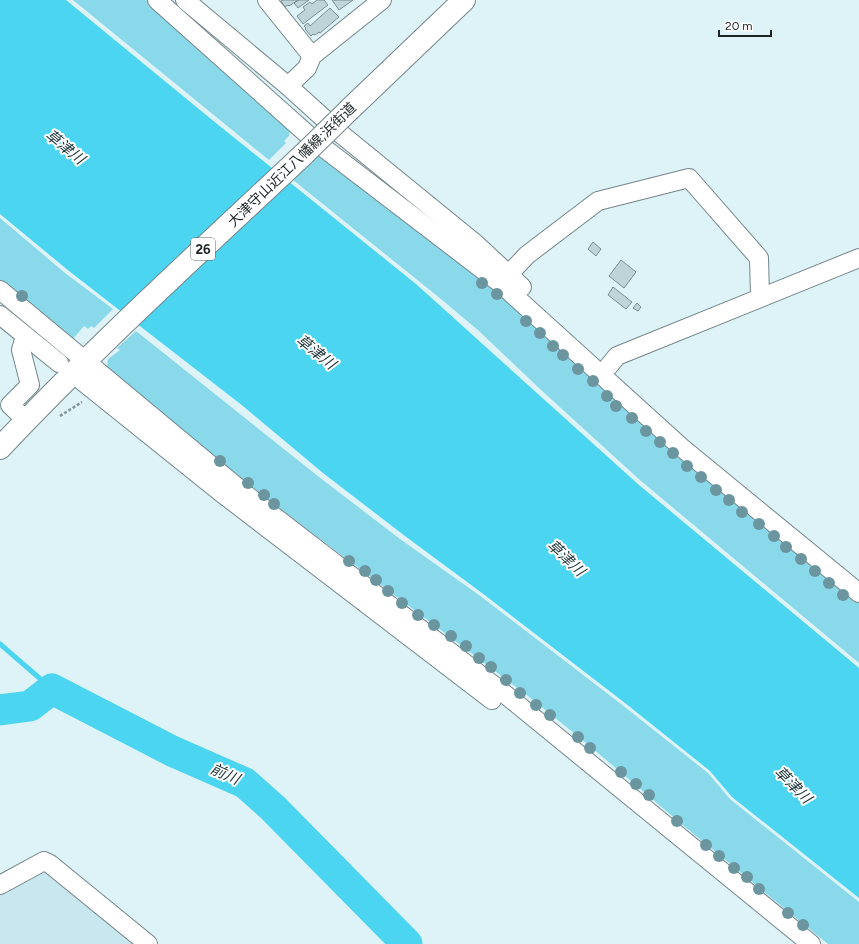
<svg xmlns="http://www.w3.org/2000/svg" width="859" height="944" viewBox="0 0 859 944" font-family="Figtree,'Noto Sans JP',sans-serif">
<rect width="100%" height="100%" fill="#def3f8"/>
<polygon fill="#c9e7ee" points="48,867 144,944 0,944 0,893"/>
<g fill="#8ad9eb">
<polygon points="73,0 146,0 295,128 289,133 289,136 284,141 286,143 269,160"/>
<polygon points="324,156 476,271 859,598 859,663 641,481 540,389 479,331 441,299 293,180 315,157"/>
<polygon points="0,218 65,273 113,309 94,328 91,326 88,329 84,326 72,340 0,280"/>
<polygon points="136,331 319,477 400,539 479,595 621,704 708,773 730,799 859,902 859,944 828,944 684,826 585,742 528,696 270,501 111,373 107,367 108,359 120,350 117,348"/>
</g>
<polygon fill="#4bd5f1" points="0,0 66,0 211,119 416,284 639,485 859,668 859,898 732,797 710,771 625,703 482,593 405,536 323,473 243,406 69,271 0,214"/>
<g fill="none" stroke-linecap="round" stroke-linejoin="round">
<polyline stroke="#4bd5f1" stroke-width="5" points="0,644 52,689"/>
<polyline stroke="#4bd5f1" stroke-width="31" points="0,710 30,706 52,689 172,751 245,783 273,808 407,944"/>
</g>
<g fill="#bfd4d9" stroke="#7b8e93">
<polygon points="283,0 298,0 289,6 288,5 285,7 281,1"/>
<polygon points="299,0 309,0 298,8 294,3"/>
<polygon points="317,0 324,0 328,5 303,24 297,16 305,10 303,7 310,2 312,4"/>
<polygon points="332,0 353,0 339,10"/>
<polygon points="330,8 339,17 320,33 319,32 315,35 313,34 311,36 305,29 306,28 304,26 308,23 310,26"/>
<polygon points="593,242 601,249 596,256 588,249"/>
<polygon points="621,260 636,272 624,288 609,276"/>
<polygon points="613,287 632,302 626,309 608,295"/>
<polygon points="637,303 641,307 638,311 633,308"/>
</g>
<g fill="none" stroke-linecap="round" stroke-linejoin="round">
<g stroke="#73868b" stroke-width="20">
<g id="minor">
<polyline points="157,0 316,142 500,283 681,447 859,593"/>
<polyline points="185,0 288,86 341,134 476,244 522,287"/>
<polyline points="267,0 312,56"/>
<polyline points="288,86 307,68 312,56 382,0"/>
<polyline points="508,275 527,255 598,201 689,178 759,258 760,297"/>
<polyline points="0,290 249,497 501,691 811,944"/>
<polyline points="0,315 59,363"/>
<polyline points="25,336 21,350 30,385 10,405 26,420"/>
<polyline points="608,367 617,356 859,258"/>
<polyline points="82,381 219,491 492,700"/>
<polyline points="0,885 44,861 50,864 148,944"/>
</g>
</g>
<g stroke="#73868b" stroke-width="24">
<g id="major">
<polyline points="350,109 464,0"/>
<path d="M0,448C97,345 202,250 305,153"/>
</g>
</g>
<polyline stroke="#839296" stroke-width="2.5" stroke-dasharray="3 2" stroke-linecap="butt" points="60,416 82,402"/>
<use href="#minor" stroke="#fff" stroke-width="18"/>
<use href="#major" stroke="#fff" stroke-width="22"/>
<g stroke="#73868b" stroke-width="24" stroke-linecap="butt">
<polyline id="major-bridge" points="305,153 350,109"/>
</g>
<use href="#major-bridge" stroke="#fff" stroke-width="22"/>
</g>
<g fill="#6c969f">
<circle cx="482" cy="283" r="6"/>
<circle cx="497" cy="294" r="6"/>
<circle cx="22" cy="296" r="6"/>
<circle cx="526" cy="321" r="6"/>
<circle cx="540" cy="333" r="6"/>
<circle cx="553" cy="346" r="6"/>
<circle cx="563" cy="355" r="6"/>
<circle cx="578" cy="369" r="6"/>
<circle cx="593" cy="381" r="6"/>
<circle cx="607" cy="396" r="6"/>
<circle cx="616" cy="406" r="6"/>
<circle cx="632" cy="418" r="6"/>
<circle cx="646" cy="431" r="6"/>
<circle cx="660" cy="442" r="6"/>
<circle cx="673" cy="453" r="6"/>
<circle cx="220" cy="461" r="6"/>
<circle cx="687" cy="466" r="6"/>
<circle cx="701" cy="477" r="6"/>
<circle cx="248" cy="483" r="6"/>
<circle cx="716" cy="490" r="6"/>
<circle cx="264" cy="495" r="6"/>
<circle cx="729" cy="500" r="6"/>
<circle cx="274" cy="504" r="6"/>
<circle cx="742" cy="512" r="6"/>
<circle cx="759" cy="524" r="6"/>
<circle cx="774" cy="536" r="6"/>
<circle cx="786" cy="547" r="6"/>
<circle cx="801" cy="559" r="6"/>
<circle cx="349" cy="561" r="6"/>
<circle cx="365" cy="571" r="6"/>
<circle cx="815" cy="571" r="6"/>
<circle cx="376" cy="580" r="6"/>
<circle cx="829" cy="583" r="6"/>
<circle cx="388" cy="591" r="6"/>
<circle cx="843" cy="595" r="6"/>
<circle cx="402" cy="603" r="6"/>
<circle cx="418" cy="615" r="6"/>
<circle cx="434" cy="625" r="6"/>
<circle cx="451" cy="636" r="6"/>
<circle cx="466" cy="646" r="6"/>
<circle cx="479" cy="658" r="6"/>
<circle cx="491" cy="667" r="6"/>
<circle cx="506" cy="680" r="6"/>
<circle cx="520" cy="693" r="6"/>
<circle cx="536" cy="705" r="6"/>
<circle cx="550" cy="715" r="6"/>
<circle cx="578" cy="737" r="6"/>
<circle cx="590" cy="748" r="6"/>
<circle cx="621" cy="772" r="6"/>
<circle cx="636" cy="784" r="6"/>
<circle cx="649" cy="795" r="6"/>
<circle cx="677" cy="821" r="6"/>
<circle cx="706" cy="845" r="6"/>
<circle cx="719" cy="856" r="6"/>
<circle cx="734" cy="868" r="6"/>
<circle cx="747" cy="877" r="6"/>
<circle cx="759" cy="889" r="6"/>
<circle cx="788" cy="913" r="6"/>
<circle cx="803" cy="925" r="6"/>
</g>
<g text-anchor="middle" dominant-baseline="central" stroke-width="4" stroke-linejoin="round" paint-order="stroke">
<rect fill="#fff" stroke="#606667" stroke-width="1" x="191" y="238" width="24" height="22" rx="3"/>
<g font-size="13" font-weight="bold" fill="#1c2426">
<text x="203" y="249">26</text>
</g>
<g font-size="14" fill="#1c2426" stroke="#fff">
<text transform="translate(292 165) rotate(-44)">大津守山近江八幡線;浜街道</text>
</g>
<g font-size="15" font-style="italic" fill="#22393e" stroke="#fff">
<text transform="translate(65 147) rotate(39)">草津川</text>
<text transform="translate(316 352) rotate(39)">草津川</text>
<text transform="translate(566 558) rotate(43)">草津川</text>
<text transform="translate(225 774) rotate(24)">前川</text>
<text transform="translate(793 785) rotate(45)">草津川</text>
</g>
</g>
<path d="M719 30v6h52v-6" fill="none" stroke="#1c2426" stroke-width="2"/>
<text x="725" y="30" font-size="12" fill="#1c2426" stroke="#ffffff" stroke-width="3" paint-order="stroke">20 m</text>
</svg>
